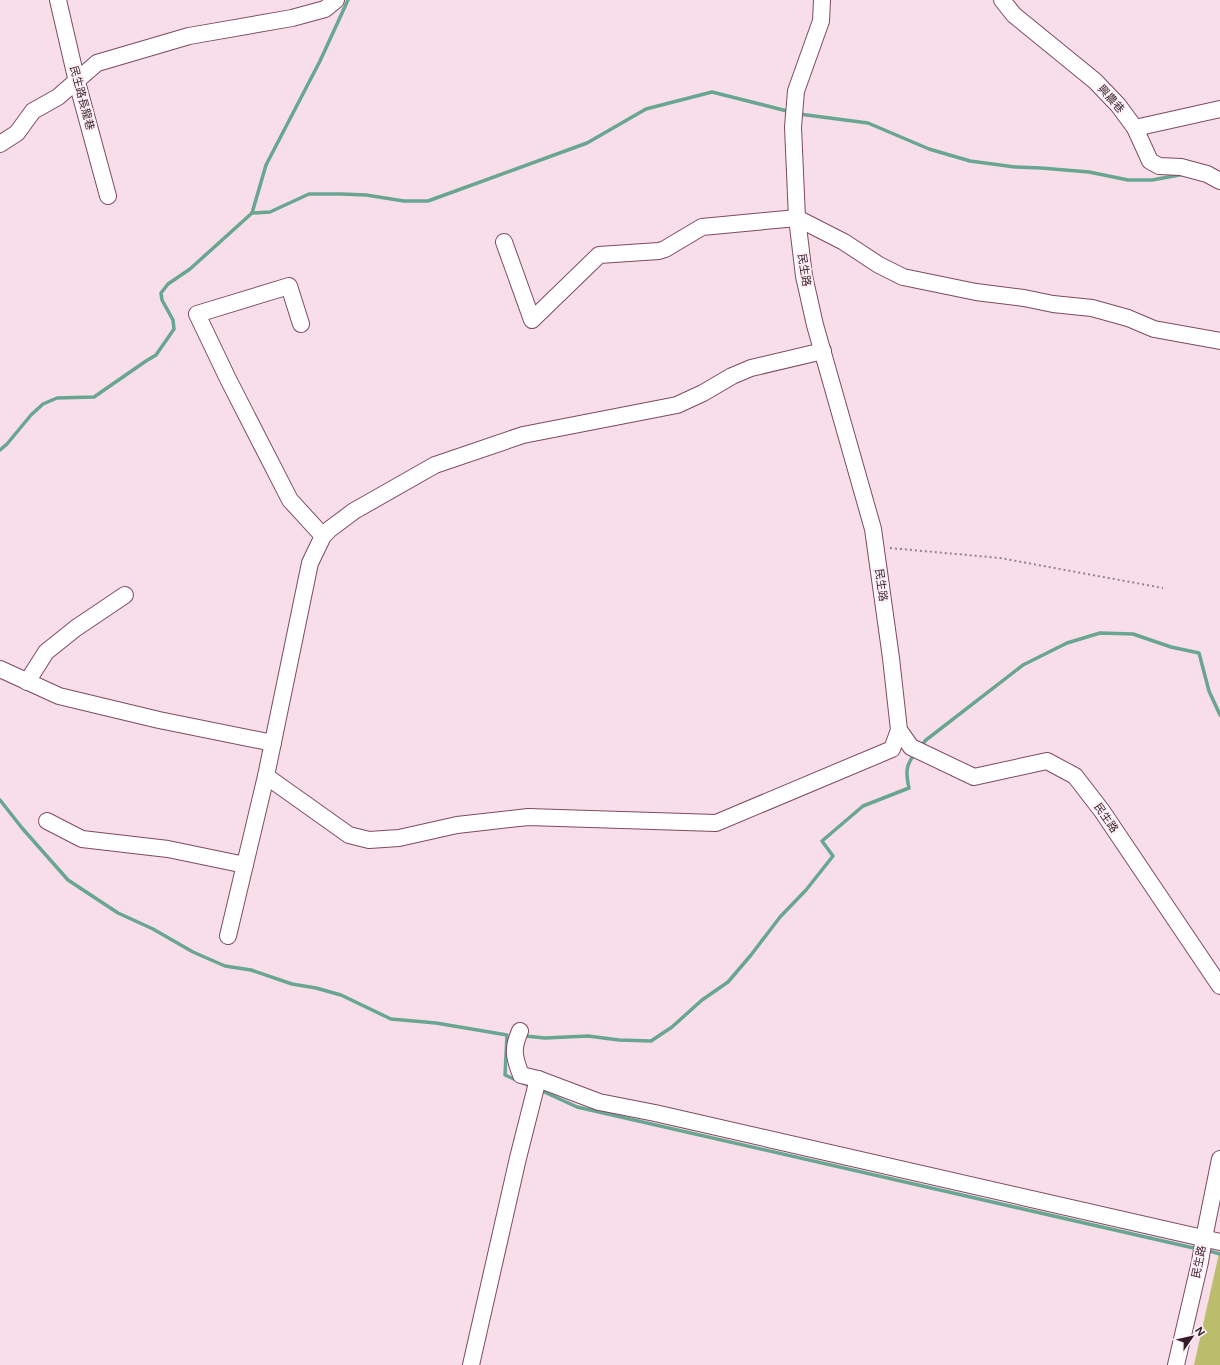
<svg xmlns="http://www.w3.org/2000/svg" width="1220" height="1365" viewBox="0 0 1220 1365" font-family="Figtree,'Noto Sans TC',sans-serif">
<rect width="100%" height="100%" fill="#f8dee9"/>
<polygon fill="#bbbd6c" points="1220,1249 1220,1365 1194,1365"/>
<g fill="none" stroke-linecap="round" stroke-linejoin="round">
<g stroke="#69a692" stroke-width="3.5">
<polyline points="799,114 868,123 929,149 970,161 1015,167 1041,168 1089,172 1128,180 1152,180 1185,174"/>
<polyline points="252,213 266,165 320,61 348,0"/>
<polyline points="0,450 7,444 31,415 43,404 57,398 94,397 146,361 156,355 174,329 173,320 162,300 161,293 168,284 190,269 252,213 270,212 309,194 341,194 366,195 404,201 428,201 587,143 646,109 712,92 791,112"/>
<polyline points="920,747 926,740 1023,665 1067,643 1100,633 1133,634 1171,647 1199,653 1209,691 1220,715"/>
<polyline points="0,800 22,828 68,880 118,913 153,929 193,952 225,966 251,970 292,984 316,988 341,995 391,1019 436,1023 507,1035 505,1075 532,1087"/>
<path d="M525,1036L545,1038L588,1036L619,1040L651,1041L672,1027L702,1000L728,982L751,955L780,917L806,890L833,856L822,841L863,806L909,788C906,774 905,765 915,754"/>
<polyline points="540,1090 577,1107 1198,1249"/>
<polyline points="1206,1250 1220,1254"/>
</g>
<g stroke="#7e4a63" stroke-width="18">
<g id="minor">
<polyline points="58,0 77,82 108,196"/>
<polyline points="822,0 821,21 796,91 793,127 797,218 804,276 815,325 873,529 891,658 899,730 911,747 974,777 1047,761 1075,776 1102,811 1220,986"/>
<polyline points="1002,0 1014,15 1095,81 1118,105 1135,128 1150,161 1159,166 1181,167 1207,174 1220,181"/>
<polyline points="1135,128 1220,109"/>
<polyline points="0,144 17,133 33,111 58,97 97,63 189,36 292,18 325,9 336,0"/>
<polyline points="504,242 532,320 599,255 659,251 665,249 702,227 797,218 844,242 879,265 903,277 976,292 1024,298 1053,304 1092,308 1128,318 1154,329 1220,341"/>
<polyline points="301,324 289,286 197,314 228,379 290,500 323,536"/>
<polyline points="0,669 59,696 159,720 273,743"/>
<polyline points="27,682 46,652 76,628 125,595"/>
<polyline points="266,776 349,835 369,840 399,838 457,825 528,817 716,823 892,749 899,730"/>
<polyline points="47,821 82,839 168,849 245,865"/>
<polyline points="228,936 266,776 310,563 323,536 330,529 354,511 435,465 523,435 677,405 703,393 732,376 751,368 823,351"/>
<path d="M520,1031C512,1049 514,1057 521,1075L538,1079L599,1102L655,1113L1220,1242"/>
<polyline points="471,1365 518,1158 538,1079"/>
<polyline points="1176,1365 1200,1262 1204,1238 1220,1159"/>
</g>
</g>
<polyline stroke="#99808b" stroke-width="2" stroke-dasharray="2 3" stroke-linecap="butt" points="890,548 1000,558 1163,588"/>
<use href="#minor" stroke="#fff" stroke-width="16"/>
</g>
<g text-anchor="middle" dominant-baseline="central" stroke-width="4" stroke-linejoin="round" paint-order="stroke">
<g font-size="11" fill="#341d28" stroke="#fdf0f5">
<text transform="translate(82 98) rotate(75)">民生路長龍巷</text>
<text transform="translate(1111 99) rotate(48)">興農巷</text>
<text transform="translate(804 270) rotate(81)">民生路</text>
<text transform="translate(881 585) rotate(82)">民生路</text>
<text transform="translate(1106 818) rotate(55)">民生路</text>
<text transform="translate(1199 1262) rotate(-79)">民生路</text>
</g>
</g>
<g transform="translate(1192 1337) rotate(56)" stroke="#fdf0f5" stroke-width="3" paint-order="stroke">
<path d="M0-3L7 15L0 10L-7 15Z" fill="#341d28"/>
<text y="-6" font-size="11" font-weight="bold" text-anchor="middle" fill="#341d28">N</text>
</g>
</svg>
